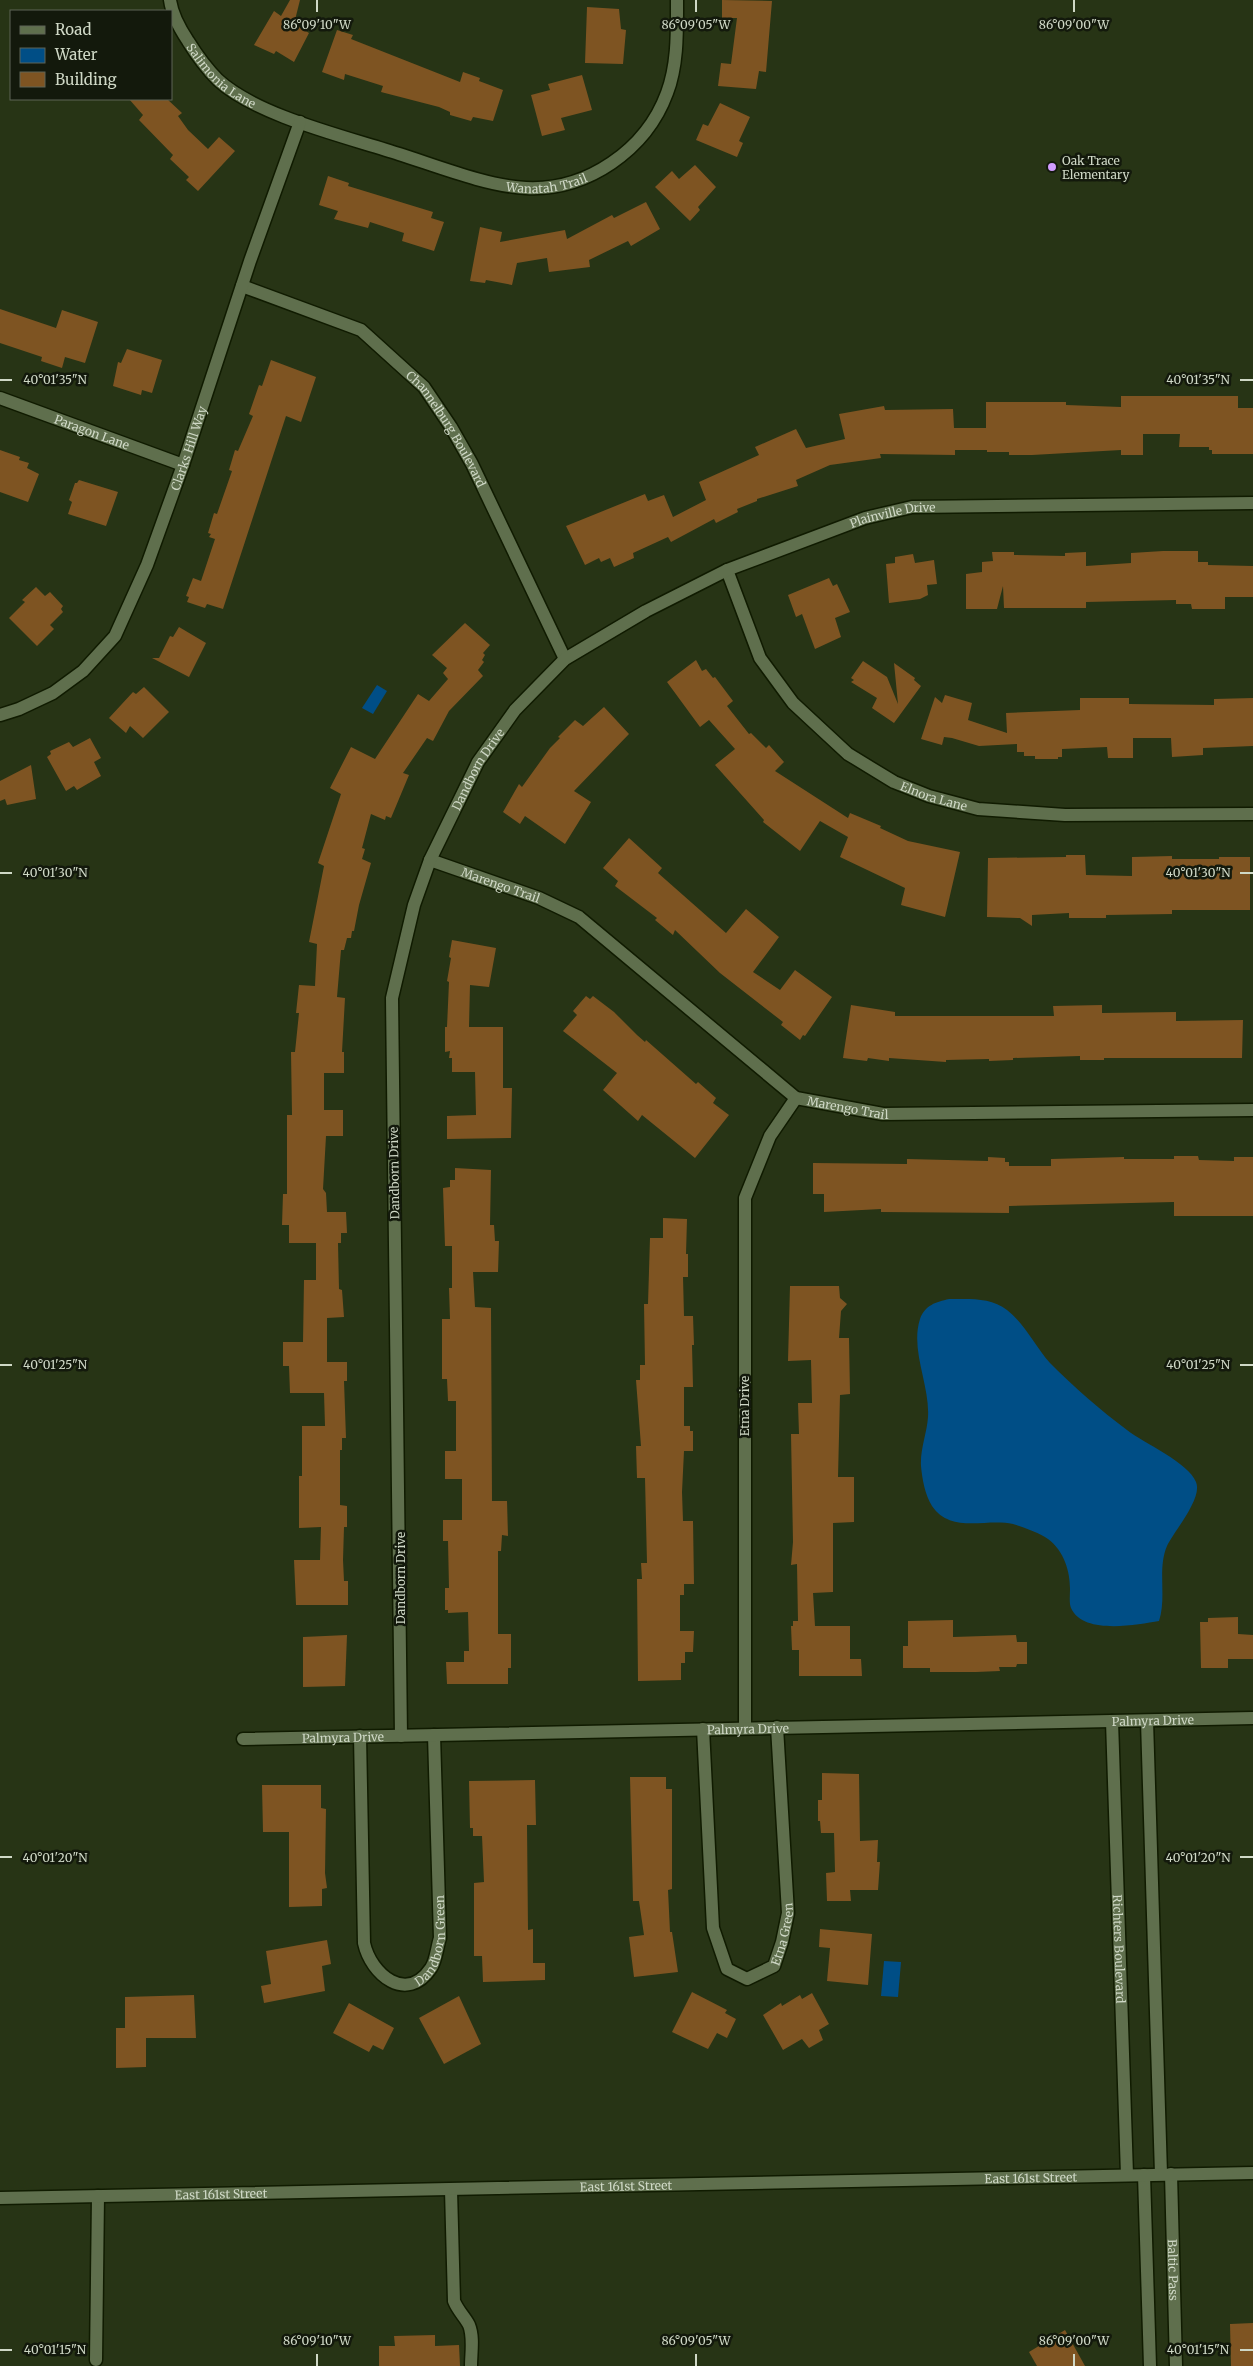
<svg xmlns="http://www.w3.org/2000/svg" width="1253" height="2366" viewBox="0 0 1253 2366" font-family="Merriweather,serif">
<rect width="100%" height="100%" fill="#273415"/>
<g fill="#004e86">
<polygon points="377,685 387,691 373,714 362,708"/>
<path d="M949,1299C969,1299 991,1297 1007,1310C1025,1324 1035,1346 1050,1363C1074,1387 1100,1410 1127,1430C1145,1444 1188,1462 1196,1482C1203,1498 1174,1531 1167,1546C1157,1569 1167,1597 1159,1621C1136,1625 1083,1635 1071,1608C1069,1603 1070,1595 1070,1589C1070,1571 1064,1551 1048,1539C1040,1533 1023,1527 1013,1524C986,1518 951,1534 932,1506C925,1495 922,1478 921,1466C920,1449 927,1433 928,1417C930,1385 910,1350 920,1319C925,1305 936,1302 949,1299Z"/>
<polygon points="884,1961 901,1962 898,1997 881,1996"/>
</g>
<g fill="#7e5422">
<polygon points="290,0 300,0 294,24 309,33 294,62 276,51 274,54 254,45 274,11 281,16"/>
<polygon points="722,0 772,1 766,72 759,71 756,89 718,86 721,63 731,64 737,18 722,18"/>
<polygon points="587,7 619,9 621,29 626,30 623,64 585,63"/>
<polygon points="337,30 353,35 351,39 460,82 463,72 480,78 479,81 503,90 493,121 473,117 471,121 450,115 450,112 439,107 381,92 383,86 345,74 344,80 322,72"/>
<polygon points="582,75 592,110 561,118 565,130 542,136 531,95 550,90 548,84"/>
<polygon points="129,99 167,99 182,113 178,116 188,130 208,149 219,137 235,151 198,191 186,180 189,177 170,159 173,155 139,120 143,115"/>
<polygon points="720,103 750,117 739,141 743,143 737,157 696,140 703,124 708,126"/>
<polygon points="695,165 716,187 698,207 700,210 690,221 655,187 672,171 679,179"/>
<polygon points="328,176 349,183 348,186 433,212 431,218 444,222 434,251 402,241 404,233 370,222 368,228 334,219 338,211 319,205"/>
<polygon points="646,202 660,229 631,246 628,241 589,260 590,267 549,272 547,258 517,263 512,285 486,280 485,283 470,281 480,227 502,232 500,242 565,230 567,239 612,215 614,218"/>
<polygon points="0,309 56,328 62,310 98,322 85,363 65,357 62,368 41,361 42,357 0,343"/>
<polygon points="127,349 162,360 152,393 142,390 141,395 113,386 118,362 121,363"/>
<polygon points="271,360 316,377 301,422 286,416 223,609 207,604 205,608 187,602 189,597 186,596 193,578 201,581 215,539 209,537 211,534 208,533 214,513 217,514 232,471 229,470 235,450 238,451 253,416 249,414 259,385 262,386"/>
<polygon points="1121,396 1238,396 1238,408 1253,408 1253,454 1212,454 1212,450 1209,450 1209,447 1179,447 1180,434 1143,434 1143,455 1121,455 1121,450 1032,455 1009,455 1009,452 987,452 987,450 955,450 955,455 880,454 881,458 830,465 796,480 798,486 757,499 757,501 737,509 738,512 716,523 714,519 671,542 668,537 633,553 634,558 614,567 610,558 601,562 599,558 585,565 566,526 645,494 648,501 664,495 673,517 706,500 699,482 759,455 755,447 796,429 806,448 845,439 839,414 884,406 885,410 953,409 954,428 986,428 986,402 1066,402 1066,405 1121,407"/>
<polygon points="0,450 20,457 19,460 29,463 27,468 39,474 28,502 0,492"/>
<polygon points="79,480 118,492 106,526 68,514 72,502 69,500 75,483 77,483"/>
<polygon points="1163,551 1198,551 1198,562 1208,562 1208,565 1253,566 1253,597 1225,597 1225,609 1192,609 1191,604 1176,604 1176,600 1086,602 1086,608 1004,608 1003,586 997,609 966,609 966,574 982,572 982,562 993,561 992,552 1014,552 1014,555 1065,556 1065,553 1086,552 1086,566 1131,563 1131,553"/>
<polygon points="913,554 915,563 934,560 937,584 927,585 928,595 920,599 889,603 886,564 895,563 895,557"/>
<polygon points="829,578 833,586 837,584 850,612 835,618 841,637 815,649 802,614 796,617 788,595"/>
<polygon points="36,587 45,596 50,592 63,606 61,609 63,612 50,625 54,629 37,646 9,618 25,602 22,600"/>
<polygon points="465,623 490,645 483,653 485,655 482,660 484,662 478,670 483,676 449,711 433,741 427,738 403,773 409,775 391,818 386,816 385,820 371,814 362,848 365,849 362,859 371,863 359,905 354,931 352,931 351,938 347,938 344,950 341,950 337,997 345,998 342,1052 344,1052 344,1073 324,1073 324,1110 343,1110 343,1136 326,1136 323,1189 326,1193 327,1212 346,1212 347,1233 341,1233 341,1243 338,1243 339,1289 342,1290 344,1317 327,1318 327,1362 347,1362 347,1381 344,1381 346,1438 342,1438 342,1450 340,1450 340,1505 347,1506 347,1527 344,1527 343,1560 344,1581 348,1581 348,1605 296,1605 294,1560 320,1560 321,1527 299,1528 299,1476 302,1476 302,1426 325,1426 324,1393 290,1393 289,1366 283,1366 283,1342 303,1342 304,1280 316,1280 316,1243 289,1243 289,1225 282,1225 283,1194 287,1194 287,1115 292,1115 291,1052 295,1052 299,1013 296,1013 299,985 315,986 317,944 309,942 324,866 318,863 341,794 330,788 351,747 375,759 418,694 429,701 448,679 443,673 447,668 432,655"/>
<polygon points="179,627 206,643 189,677 152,658 159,658 170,636 173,637"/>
<polygon points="696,660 702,671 706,669 713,678 715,677 733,701 727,706 749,734 751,733 766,748 769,745 784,762 775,771 848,818 850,813 881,826 880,828 908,841 960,852 945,917 901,905 905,888 840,857 848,837 820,821 800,851 763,822 764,820 715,765 735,749 709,720 700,727 667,682"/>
<polygon points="863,661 887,677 898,704 894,663 915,678 914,680 921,686 894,723 872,708 877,698 851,682 854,680 851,678"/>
<polygon points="144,687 169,712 143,738 130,726 126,733 109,718 133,692 136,694"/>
<polygon points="945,695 972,703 968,720 1007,733 1006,713 1080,710 1080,698 1129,698 1129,704 1214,705 1214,699 1253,698 1253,746 1203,748 1203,755 1172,757 1171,738 1133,738 1133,758 1108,758 1107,747 1062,749 1062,757 1058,757 1058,759 1035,759 1035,756 1024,756 1024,752 1017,752 1017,744 979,746 952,738 944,737 942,745 921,739 935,697 942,703"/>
<polygon points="604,707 629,734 574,791 591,802 565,844 525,816 520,824 503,812 519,784 522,787 550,748 560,738 558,737 575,720 583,726"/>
<polygon points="90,738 101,758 94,762 101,776 77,790 74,786 66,791 47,757 51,754 50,751 69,742 73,747"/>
<polygon points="31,765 36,799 7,805 5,799 0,801 0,781"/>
<polygon points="629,838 662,868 658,873 726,933 746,909 779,937 753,972 780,990 795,970 832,997 805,1036 803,1035 800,1040 781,1025 783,1022 720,973 675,930 673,935 655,920 657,918 615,886 618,881 603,868"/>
<polygon points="1066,855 1085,855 1086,875 1132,876 1132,857 1172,856 1172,859 1219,859 1219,857 1250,857 1250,910 1172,910 1172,914 1106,915 1106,918 1069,918 1069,913 1032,915 1032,926 1020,918 987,917 988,858 1066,857"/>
<polygon points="452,940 496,948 489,987 470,985 469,1027 503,1027 503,1088 512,1088 511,1138 447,1139 447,1116 476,1115 475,1072 452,1072 452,1058 449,1058 450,1051 445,1052 445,1027 447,1027 449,982 447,981 451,958 449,957"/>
<polygon points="586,996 590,999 593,996 614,1012 637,1035 645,1042 646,1040 696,1084 698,1082 716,1098 713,1103 729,1115 695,1158 642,1115 638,1121 603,1090 617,1073 563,1031 577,1015 573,1011"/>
<polygon points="851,1005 895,1012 895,1016 1054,1016 1053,1006 1102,1005 1102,1013 1176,1012 1176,1021 1243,1020 1242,1058 1104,1058 1104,1060 1080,1060 1080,1056 1013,1058 1013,1060 989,1061 989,1059 946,1060 946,1062 889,1058 889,1061 868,1058 867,1061 843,1058"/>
<polygon points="1174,1156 1198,1156 1199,1160 1234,1161 1234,1157 1253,1157 1253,1216 1174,1216 1174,1202 1009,1206 1009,1213 881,1212 881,1209 824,1212 824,1194 813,1194 813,1163 907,1164 907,1159 988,1161 988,1157 1005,1158 1005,1162 1009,1162 1009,1166 1051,1166 1051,1159 1124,1157 1124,1159 1174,1159"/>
<polygon points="455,1168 491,1170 490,1225 494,1225 495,1241 499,1241 498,1272 473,1272 475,1307 491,1308 492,1501 507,1501 508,1536 502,1535 501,1551 498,1551 498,1634 511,1634 511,1668 508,1668 508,1684 447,1684 446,1662 464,1662 464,1651 469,1651 468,1612 448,1613 448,1610 445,1610 445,1588 449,1588 448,1541 443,1541 443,1520 462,1520 462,1479 445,1479 445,1451 456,1451 456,1401 448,1401 447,1379 442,1379 442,1319 450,1319 449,1288 452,1288 452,1246 445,1246 443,1188 450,1187 450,1180 455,1180"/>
<polygon points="663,1218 687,1219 686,1254 688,1254 688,1277 683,1277 684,1316 693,1316 694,1345 692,1345 693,1387 684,1387 684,1426 690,1426 690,1431 693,1431 693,1451 684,1451 682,1492 683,1521 693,1521 694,1584 684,1584 684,1595 680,1595 680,1631 694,1631 693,1652 685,1652 685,1663 681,1663 681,1680 638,1681 637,1579 642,1579 641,1563 647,1563 645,1478 637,1478 636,1446 641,1446 636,1380 640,1380 640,1365 645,1365 644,1304 648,1304 650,1238 663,1238"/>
<polygon points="790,1286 839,1286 840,1298 847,1304 841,1311 839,1338 849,1338 850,1394 840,1395 838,1477 854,1477 854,1522 833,1523 833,1592 813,1593 815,1626 850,1626 850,1659 861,1659 862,1676 799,1676 799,1650 792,1650 791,1626 793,1626 793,1621 798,1621 797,1564 791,1565 793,1542 791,1434 799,1434 798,1403 812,1403 811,1360 788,1361"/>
<polygon points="1238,1617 1238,1634 1253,1635 1253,1659 1228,1659 1228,1668 1201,1668 1200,1622 1208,1622 1208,1618"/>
<polygon points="953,1620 953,1637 1016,1635 1017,1642 1027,1642 1027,1664 1017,1664 1016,1667 999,1667 1000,1671 976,1672 930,1672 930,1668 903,1668 903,1646 908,1646 908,1621"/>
<polygon points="347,1635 345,1686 303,1687 303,1637"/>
<polygon points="822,1773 859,1774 860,1841 878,1840 877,1862 880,1862 878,1890 850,1890 851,1901 827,1901 826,1873 835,1872 834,1833 821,1833 820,1821 818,1821 818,1800 822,1800"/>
<polygon points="630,1777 666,1777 666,1789 672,1789 672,1889 668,1890 670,1932 672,1932 678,1972 634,1977 629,1937 644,1935 639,1901 633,1901"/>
<polygon points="535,1780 536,1825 527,1825 528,1930 533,1929 533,1963 545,1963 545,1980 483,1982 482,1956 474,1956 474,1883 484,1882 482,1836 473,1836 473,1828 470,1828 469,1781"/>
<polygon points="262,1785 321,1785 321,1808 326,1809 325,1873 327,1888 322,1889 322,1906 289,1907 289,1832 263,1832"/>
<polygon points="820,1929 872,1934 868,1985 827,1981 830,1948 819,1947"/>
<polygon points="327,1940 331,1964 322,1966 325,1991 264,2003 261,1986 271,1984 266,1951"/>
<polygon points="692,1992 727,2010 725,2013 736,2019 727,2038 717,2033 708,2049 672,2032"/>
<polygon points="812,1993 829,2024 819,2030 823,2040 809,2048 802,2039 783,2050 763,2015 781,2003 782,2006 800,1995 802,1999"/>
<polygon points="194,1995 196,2038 146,2038 146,2067 116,2068 116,2028 125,2028 125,1997"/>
<polygon points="459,1996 481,2044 444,2064 419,2018"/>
<polygon points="349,2003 394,2028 383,2050 373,2045 369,2052 333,2033"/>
<polygon points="1253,2323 1253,2366 1231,2366 1230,2324"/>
<polygon points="1065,2330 1085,2366 1037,2366 1029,2352"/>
<polygon points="435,2335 435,2346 459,2345 460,2366 379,2366 379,2346 395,2346 394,2336"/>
</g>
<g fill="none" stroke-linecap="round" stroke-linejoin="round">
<g stroke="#101b00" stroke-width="15">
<g id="service">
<path d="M451,2190L454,2301C458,2311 465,2317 469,2325C474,2337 471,2353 471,2366"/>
<polyline points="96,2360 98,2196"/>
</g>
</g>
<g stroke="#101b00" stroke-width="15">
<g id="minor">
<path id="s1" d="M170,0C172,15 180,29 188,41C196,54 207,69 218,80C257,116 347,137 399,154C437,166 487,186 526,188C587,191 646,150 667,93C678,64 677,31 677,0"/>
<path id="s2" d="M242,286L361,330L424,387L451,427L472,464L565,659"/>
<path id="s3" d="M0,398L183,465"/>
<path id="s4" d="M727,570L760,658L793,703L848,754L894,782L929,796L978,809L1065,815L1253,814"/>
<path id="s5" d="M0,715L19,709L53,693L83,671L115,636L147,565L183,465L250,261L300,122"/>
<path id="s6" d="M430,860L539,898L579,917L796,1098L883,1114L1253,1110"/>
<path id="s7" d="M1112,1721L1127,2175"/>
<polyline points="1147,1721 1161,2174"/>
<polyline points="745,1728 745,1198 770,1136 796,1098"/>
<path id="s8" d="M703,1729L713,1928L727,1969L747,1979L774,1966L782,1942L788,1913L777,1727"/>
<path id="s9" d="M360,1736L364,1943C371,1975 407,2004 431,1968C436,1961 437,1947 440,1938L434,1735"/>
<path id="s10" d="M401,1736L392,998L414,905L430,860L478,762L515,710L565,659L646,611L727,570L865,518L912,507L1253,503"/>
<path id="s11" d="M243,1739L1253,1718"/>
<path id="s12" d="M1171,2174L1176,2366"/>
<polyline points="1144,2175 1150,2366"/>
</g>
</g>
<g stroke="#101b00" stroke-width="15">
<g id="tertiary">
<path id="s13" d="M0,2198L1253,2173"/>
</g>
</g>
<use href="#service" stroke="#5f6f4d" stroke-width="12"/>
<use href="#minor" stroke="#5f6f4d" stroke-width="12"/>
<use href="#tertiary" stroke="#5f6f4d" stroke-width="12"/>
</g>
<path fill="none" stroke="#cfd8c6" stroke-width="2" d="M317,0V12M696,0V12M1074,0V12M0,380H12M1240,380H1253M0,873H12M1240,873H1253M0,1365H12M1240,1365H1253M0,1857H12M1240,1857H1253M0,2350H12M1240,2350H1253M317,2354V2366M696,2354V2366M1074,2354V2366"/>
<circle fill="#d19dfe" stroke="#13190c" stroke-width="2" cx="1052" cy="167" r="5"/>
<g text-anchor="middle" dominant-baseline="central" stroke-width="5" stroke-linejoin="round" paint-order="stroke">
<g font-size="12" fill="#cfd8c6" stroke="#13190c">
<text stroke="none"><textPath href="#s1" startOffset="94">Salimonia Lane</textPath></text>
<text stroke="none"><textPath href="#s1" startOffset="444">Wanatah Trail</textPath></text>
<text stroke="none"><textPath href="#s2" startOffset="259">Channelburg Boulevard</textPath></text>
<text stroke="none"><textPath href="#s3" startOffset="98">Paragon Lane</textPath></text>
<text stroke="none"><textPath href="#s5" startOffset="344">Clarks Hill Way</textPath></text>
<text stroke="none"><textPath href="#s10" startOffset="1486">Plainville Drive</textPath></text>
<text stroke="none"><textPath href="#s10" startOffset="984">Dandborn Drive</textPath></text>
<text stroke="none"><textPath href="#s4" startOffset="321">Elnora Lane</textPath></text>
<text stroke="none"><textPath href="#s6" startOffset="75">Marengo Trail</textPath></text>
<text stroke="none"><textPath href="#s6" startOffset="495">Marengo Trail</textPath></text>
<text transform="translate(394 1173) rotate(-91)">Dandborn Drive</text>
<text transform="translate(744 1406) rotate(-90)">Etna Drive</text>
<text transform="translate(400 1578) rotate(-90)">Dandborn Drive</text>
<text stroke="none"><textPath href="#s11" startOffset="910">Palmyra Drive</textPath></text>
<text stroke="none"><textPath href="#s11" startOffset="505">Palmyra Drive</textPath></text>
<text stroke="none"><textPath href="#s11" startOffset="100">Palmyra Drive</textPath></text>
<text stroke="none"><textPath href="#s8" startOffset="328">Etna Green</textPath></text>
<text stroke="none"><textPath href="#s9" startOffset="328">Dandborn Green</textPath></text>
<text stroke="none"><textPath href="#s7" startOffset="228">Richters Boulevard</textPath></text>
<text stroke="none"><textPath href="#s13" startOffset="1031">East 161st Street</textPath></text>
<text stroke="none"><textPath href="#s13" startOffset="626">East 161st Street</textPath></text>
<text stroke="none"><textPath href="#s13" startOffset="221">East 161st Street</textPath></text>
<text stroke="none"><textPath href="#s12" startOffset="96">Baltic Pass</textPath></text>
</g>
<g font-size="12" fill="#cfd8c6" stroke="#13190c" text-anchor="start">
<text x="1062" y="160">Oak Trace<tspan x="1062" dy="14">Elementary</tspan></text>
</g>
</g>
<g font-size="12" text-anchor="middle" fill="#cfd8c6" stroke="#13190c" stroke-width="5" stroke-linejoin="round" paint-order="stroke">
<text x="317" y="29">86°09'10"W</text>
<text x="696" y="29">86°09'05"W</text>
<text x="1074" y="29">86°09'00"W</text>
<text x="55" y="384">40°01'35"N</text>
<text x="1198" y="384">40°01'35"N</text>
<text x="55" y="877">40°01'30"N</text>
<text x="1198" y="877">40°01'30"N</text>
<text x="55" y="1369">40°01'25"N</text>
<text x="1198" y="1369">40°01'25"N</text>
<text x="55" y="1862">40°01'20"N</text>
<text x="1198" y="1862">40°01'20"N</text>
<text x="317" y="2345">86°09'10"W</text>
<text x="696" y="2345">86°09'05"W</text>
<text x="1074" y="2345">86°09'00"W</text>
<text x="55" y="2354">40°01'15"N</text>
<text x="1198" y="2354">40°01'15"N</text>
</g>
<rect x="10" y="10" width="162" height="90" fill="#13190c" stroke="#5e6556"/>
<rect x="20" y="26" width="25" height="8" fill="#5f6f4d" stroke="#5e6556"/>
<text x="55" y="35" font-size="15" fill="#cfd8c6">Road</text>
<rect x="20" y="48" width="25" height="15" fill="#004e86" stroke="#5e6556"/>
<text x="55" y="60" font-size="15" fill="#cfd8c6">Water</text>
<rect x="20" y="72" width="25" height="15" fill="#7e5422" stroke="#5e6556"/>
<text x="55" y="85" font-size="15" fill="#cfd8c6">Building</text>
</svg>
